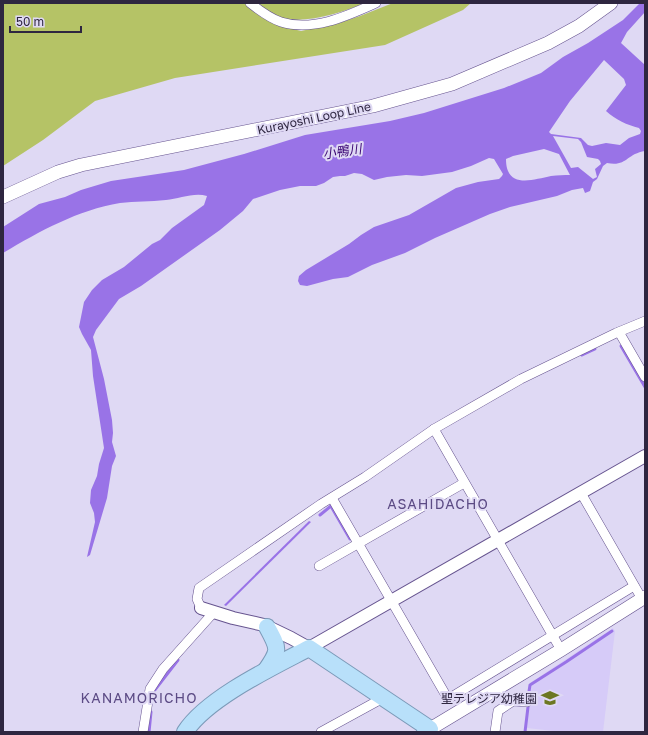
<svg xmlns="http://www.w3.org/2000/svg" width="648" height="735" viewBox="0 0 648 735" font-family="'Golos Text','Noto Sans JP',sans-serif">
<rect width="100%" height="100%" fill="#dfd9f4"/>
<polygon fill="#d6cbf8" points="613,628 615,631 603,732 562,732 527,728 530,683"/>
<g fill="#b5c366">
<polygon points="3,3 249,3 261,17 277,25 301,31 339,23 360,16 393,3 471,3 463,10 385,45 175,78 95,101 43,140 3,166"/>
<path d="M250,3H367C332,15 301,27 265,14C259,12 254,6 250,3Z"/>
</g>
<g fill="#9973e7" fill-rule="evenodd">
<path d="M640,3H645V12L627,32L621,43L645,65V151C626,154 627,167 607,163L603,166L597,179L593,182L590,191L585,193L583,188L572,190L557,196L510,207L490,214L435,238L405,253L372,265L348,277L333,279L307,286L300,285L298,281L299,276L306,270L349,244L361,235L374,227L409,215L456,188L478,182L499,179L502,176L503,174L494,159L489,158L471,166L452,172L422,176L406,175L387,177L374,180L362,174L354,173L345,176H340L333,177L324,183L316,186H300L280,190L253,199L243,211L220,230L141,286L119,299L96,330L93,337L104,379L112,420L113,433L112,442L116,456L112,466L107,498L90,555L87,557L95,522L94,513L90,503L91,490L97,476L99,464L104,448L93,376L91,350L82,334L79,327L84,302L92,290L102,280L124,267L152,244L160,240L172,228L204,205L207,196C194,192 179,199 166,200C150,202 135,201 120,203C78,210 40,231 3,253V227L39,204L65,197L81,190L111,181L184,170L244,154L305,135L390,121L424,113L504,88L541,73L563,57L588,43L623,20ZM604,60L624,79L626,85L606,111C616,120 627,125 639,128L641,131L640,134L629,138L620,145L606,143L592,146L588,145L581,138L551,134L549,132L570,101ZM553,136L578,139L581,142L587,157L598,159L600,161L601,164L595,169L597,177L593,179L578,167L571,168ZM544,149L559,154L570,175C564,175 558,175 551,176C532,180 506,189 506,159L513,156Z"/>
<polygon points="309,521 311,522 226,606 224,605"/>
</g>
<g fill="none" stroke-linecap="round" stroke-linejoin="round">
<g stroke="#9973e7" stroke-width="3">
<polyline points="621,346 645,387"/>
<polyline points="582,355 595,349"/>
<polyline points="332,508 350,539"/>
<polyline points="320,515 331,506"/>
<polyline points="154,691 178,660"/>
<polyline points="528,698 530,685 566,662 612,631"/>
<polyline points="149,732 151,712"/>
<polyline points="525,732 528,707"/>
</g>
<g stroke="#66548f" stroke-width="10">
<g id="minor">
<path d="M250,3C259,10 269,18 281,22C313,32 347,16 376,3"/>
<polyline points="619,332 645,377"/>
<polyline points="434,429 561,650"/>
<polyline points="581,493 642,599"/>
<polyline points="332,498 448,699 634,586"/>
<polyline points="319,566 464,483"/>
<polyline points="201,608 197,599 199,588 321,504 365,477 434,429 521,379 616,333 645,321"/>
<polyline points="143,732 150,689 163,669 214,612"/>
<polyline points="321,732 383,698"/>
<polyline points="495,732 498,711 513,701 527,702"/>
</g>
</g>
<g stroke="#66548f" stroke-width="14">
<polyline id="tertiary" points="201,608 233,618 264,625 291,638 309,648 645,456"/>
</g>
<g stroke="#66548f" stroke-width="14">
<g id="secondary">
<polyline points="3,197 58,172 81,165 373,106 452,84 548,43 579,26 611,3"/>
<polyline points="430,729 561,650 645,597"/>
</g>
</g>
<g stroke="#7c9ab8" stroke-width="18">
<g id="trunk">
<path d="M266,670C280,650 279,649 267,627"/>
<path d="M185,732C207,698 273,667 309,648L430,729L425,732"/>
</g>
</g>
<use href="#minor" stroke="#fff" stroke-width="9"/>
<use href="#tertiary" stroke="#fff" stroke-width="12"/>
<use href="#secondary" stroke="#fff" stroke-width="13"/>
<use href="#trunk" stroke="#b8e0fa" stroke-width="16"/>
</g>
<defs>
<g id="school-bare" transform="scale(1.38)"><path d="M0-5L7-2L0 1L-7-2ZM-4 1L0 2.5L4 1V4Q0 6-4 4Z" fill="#6c7722" stroke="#dfd9f4" stroke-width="2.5" paint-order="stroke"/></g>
</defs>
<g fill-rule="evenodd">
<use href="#school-bare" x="550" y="698"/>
</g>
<g text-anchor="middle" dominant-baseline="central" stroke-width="4" stroke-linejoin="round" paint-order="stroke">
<g font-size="12" fill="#2e2640" stroke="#dfd9f4">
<text transform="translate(314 118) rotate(-12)">Kurayoshi Loop Line</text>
</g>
<g font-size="12" fill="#2e2640" stroke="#dfd9f4" text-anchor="end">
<text x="537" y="698">聖テレジア幼稚園</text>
</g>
<g font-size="13" font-style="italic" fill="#3a0573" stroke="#dfd9f4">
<text transform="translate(342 151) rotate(-8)">小鴨川</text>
</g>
<g font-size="14" letter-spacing="1" fill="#5c4b85" stroke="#dfd9f4">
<text x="438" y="503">ASAHIDACHO</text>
<text x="139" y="697">KANAMORICHO</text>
</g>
</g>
<rect width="648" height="735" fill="none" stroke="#2e2640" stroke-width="8"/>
<path d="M10 26v6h71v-6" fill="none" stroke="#2e2640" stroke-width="2"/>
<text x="16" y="26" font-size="12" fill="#2e2640" stroke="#dfd9f4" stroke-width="3" paint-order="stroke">50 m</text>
</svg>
